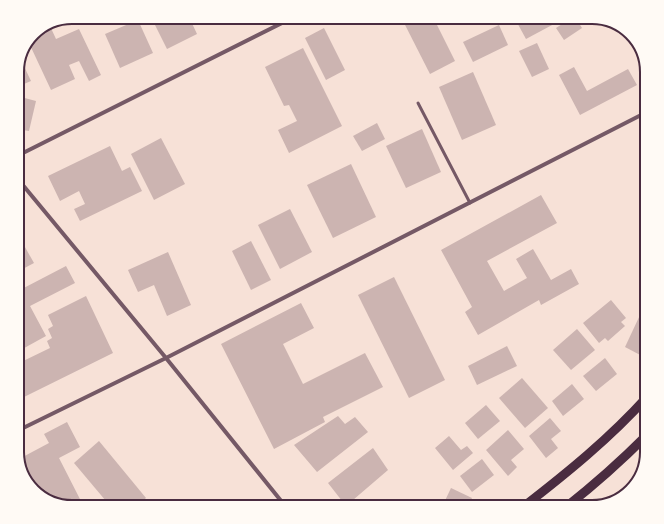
<svg xmlns="http://www.w3.org/2000/svg" width="664" height="524" viewBox="0 0 664 524" font-family="'Work Sans',sans-serif">
<rect width="100%" height="100%" fill="#f7e1d7"/>
<g fill="#ccb4b1">
<polygon points="151,17 193,17 190,19 197,34 167,49"/>
<polygon points="401,17 433,17 455,61 430,74"/>
<polygon points="443,17 462,17 447,24"/>
<polygon points="514,17 567,17 526,39"/>
<polygon points="573,17 575,17 582,28 564,40 556,28"/>
<polygon points="138,20 153,53 120,68 105,34"/>
<polygon points="499,25 508,45 473,62 463,42"/>
<polygon points="50,26 56,39 79,29 101,75 89,81 79,61 69,65 75,79 51,90 29,43 34,34"/>
<polygon points="324,28 345,70 326,80 305,38"/>
<polygon points="537,43 549,69 532,77 519,51"/>
<polygon points="303,48 342,126 289,153 278,130 297,121 289,105 284,106 265,67"/>
<polygon points="21,60 31,81 17,87 17,68"/>
<polygon points="574,67 587,91 628,69 637,85 580,115 559,75"/>
<polygon points="473,72 496,125 462,140 439,87"/>
<polygon points="17,96 36,101 29,131 17,129"/>
<polygon points="377,123 385,139 362,151 353,136"/>
<polygon points="422,129 441,172 406,188 386,146"/>
<polygon points="161,138 185,184 154,200 131,154"/>
<polygon points="110,146 122,171 130,167 142,191 80,221 74,209 85,204 79,191 60,201 48,176"/>
<polygon points="351,164 376,217 333,238 307,185"/>
<polygon points="541,195 557,223 487,261 504,291 527,278 516,259 533,249 551,280 571,269 579,284 541,305 539,300 478,335 465,312 472,307 441,250"/>
<polygon points="290,209 312,252 280,269 258,225"/>
<polygon points="17,233 34,263 17,272"/>
<polygon points="251,241 271,280 251,290 232,251"/>
<polygon points="168,252 191,305 167,316 154,285 138,292 128,270"/>
<polygon points="66,266 75,283 30,306 46,336 17,352 17,297 20,296 18,291"/>
<polygon points="394,277 445,380 409,398 358,295"/>
<polygon points="647,283 647,302 639,299"/>
<polygon points="86,296 113,353 24,397 20,388 25,385 17,369 17,364 50,348 47,341 52,338 48,329 53,326 48,315"/>
<polygon points="611,300 626,318 621,322 625,326 608,341 605,338 599,343 583,323"/>
<polygon points="301,303 314,328 283,344 303,384 365,353 383,387 323,417 325,422 274,449 221,344"/>
<polygon points="640,315 647,319 647,351 644,357 625,347"/>
<polygon points="577,329 595,350 571,370 553,350"/>
<polygon points="507,346 517,366 477,385 468,366"/>
<polygon points="605,358 617,374 596,391 583,376"/>
<polygon points="522,378 548,408 525,428 499,398"/>
<polygon points="572,384 584,399 563,416 552,401"/>
<polygon points="486,405 500,421 478,439 465,423"/>
<polygon points="338,416 345,424 355,417 368,432 317,472 294,445"/>
<polygon points="550,418 561,431 551,439 558,448 546,458 529,436"/>
<polygon points="67,422 80,447 59,458 84,507 71,507 36,494 19,459 49,443 44,434"/>
<polygon points="508,430 524,449 511,460 517,467 508,476 486,450"/>
<polygon points="449,436 461,450 467,446 473,453 453,470 435,448"/>
<polygon points="99,441 146,498 136,507 111,507 74,463"/>
<polygon points="373,448 388,470 346,506 328,483"/>
<polygon points="482,459 494,475 472,492 460,476"/>
<polygon points="451,488 472,498 468,507 442,507"/>
</g>
<g fill="none" stroke-linecap="round" stroke-linejoin="round">
<polyline stroke="#4a2c40" stroke-width="2" points="644,387 647,383"/>
<polyline stroke="#755966" stroke-width="3" points="418,103 470,203"/>
<g stroke="#755966" stroke-width="4">
<polyline points="626,29 630,35"/>
<polyline points="17,156 294,17"/>
<polyline points="17,178 166,358 286,507"/>
<polyline points="17,431 166,358 647,112"/>
</g>
<g stroke="#4a2c40" stroke-width="9">
<path d="M523,507C567,473 610,438 647,397"/>
<path d="M566,507C594,485 621,461 647,435"/>
</g>
</g>
<path d="M0 0H664V524H0ZM72 24H592A48 48 0 0 1 640 72V452A48 48 0 0 1 592 500H72A48 48 0 0 1 24 452V72A48 48 0 0 1 72 24Z" fill="#fffaf5" fill-rule="evenodd"/>
<path fill="none" stroke="#4a2c40" stroke-width="2" d="M72 24H592A48 48 0 0 1 640 72V452A48 48 0 0 1 592 500H72A48 48 0 0 1 24 452V72A48 48 0 0 1 72 24Z"/>
</svg>
